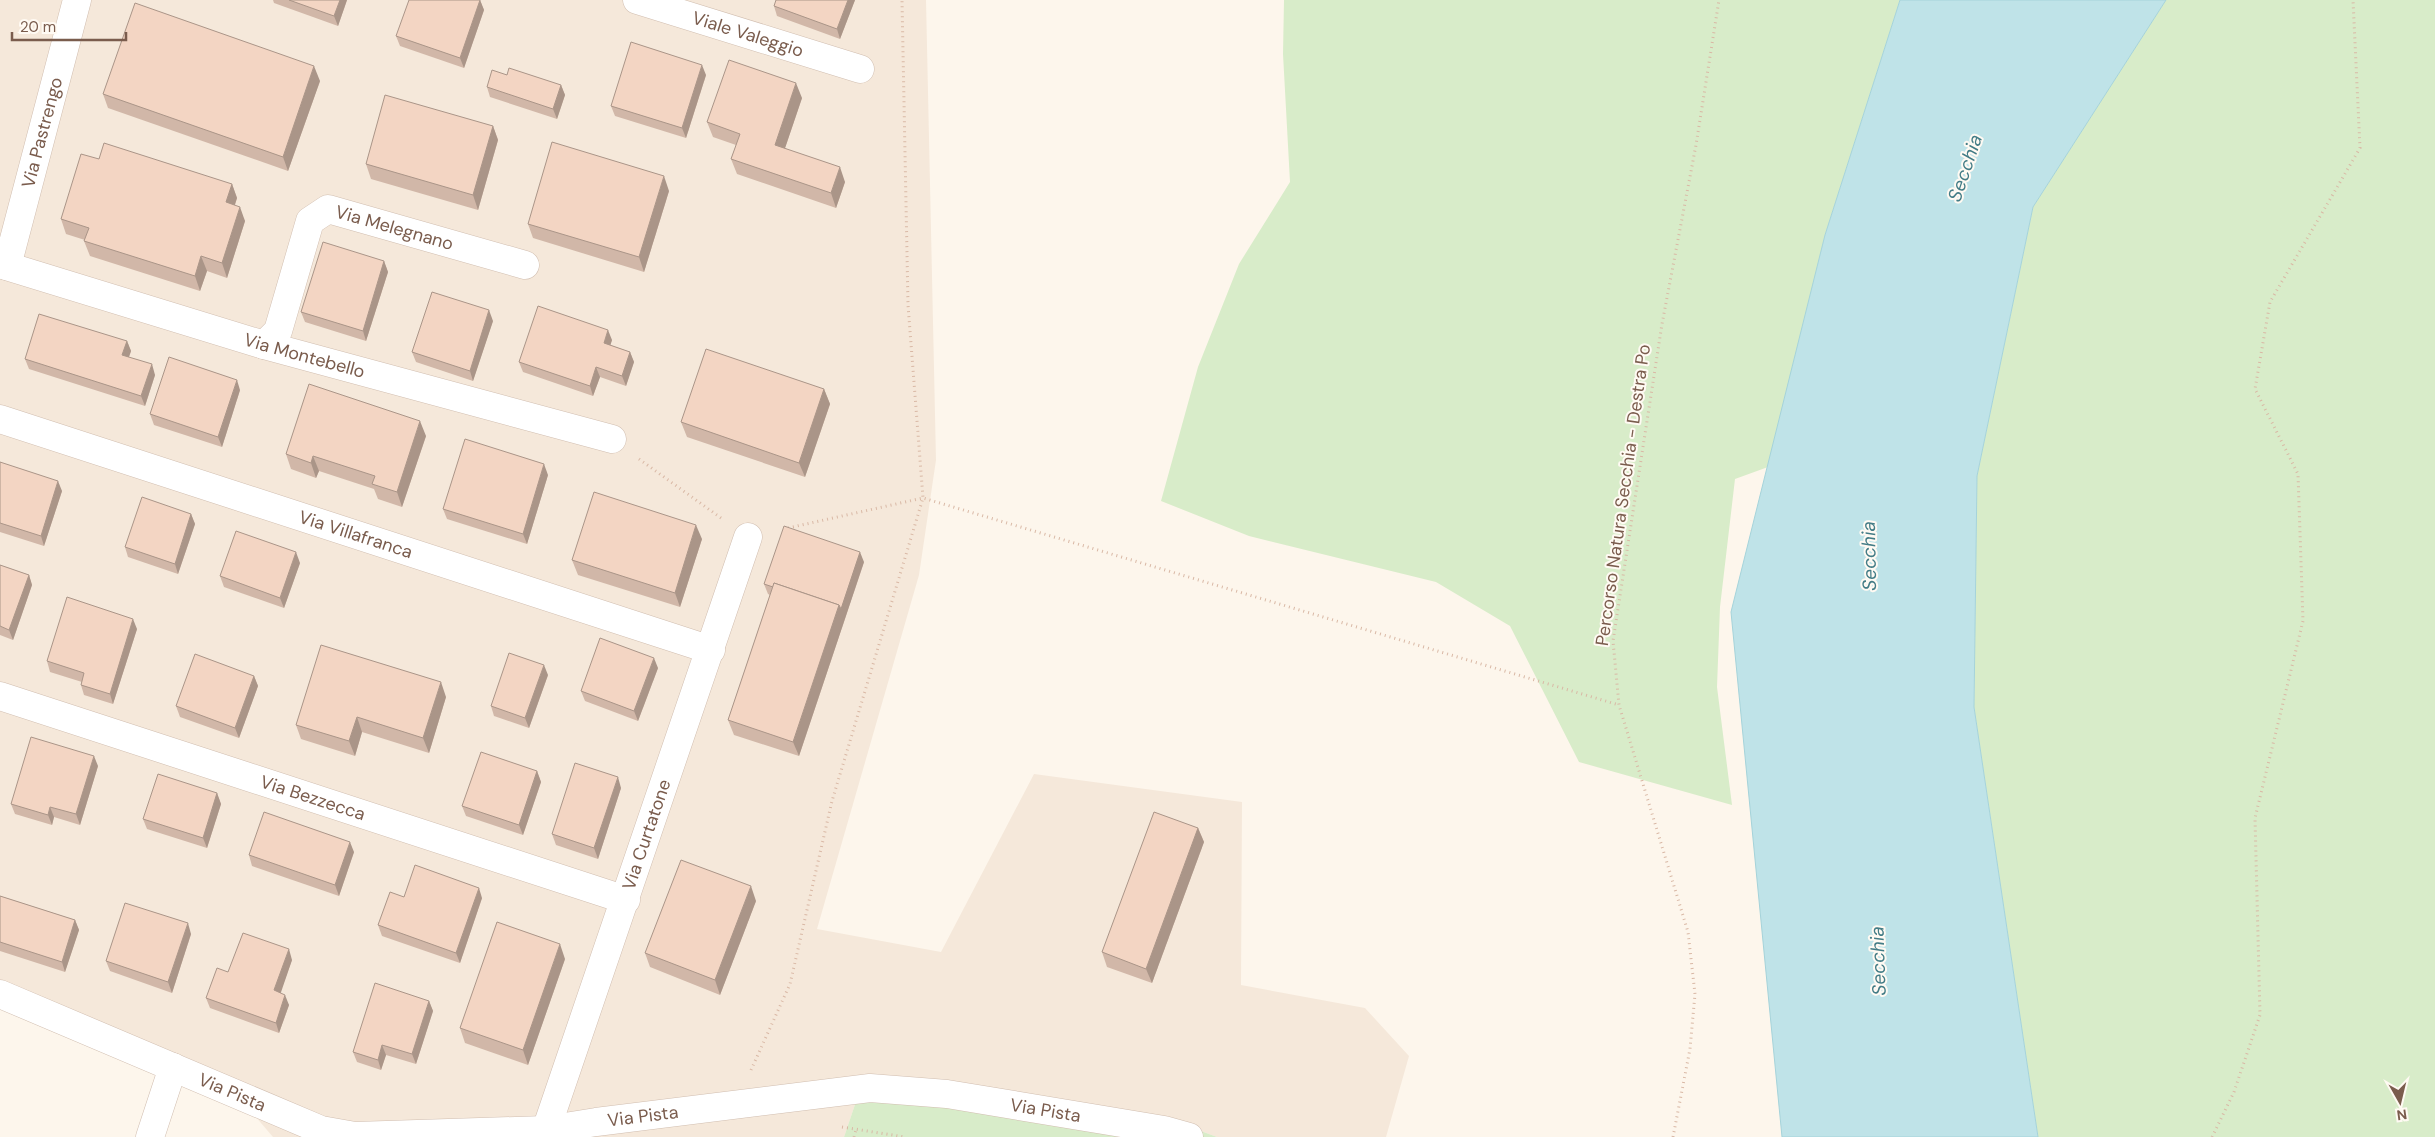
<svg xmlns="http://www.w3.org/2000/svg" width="2435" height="1137" viewBox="0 0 2435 1137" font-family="'DM Sans',sans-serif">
<rect width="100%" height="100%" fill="#fdf6ec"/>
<polygon fill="#f5e8da" points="0,0 926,0 936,460 919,575 817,929 941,952 1034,774 1242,802 1241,985 1365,1008 1409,1056 1386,1137 1217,1137 1174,1121 865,1075 844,1137 273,1137 255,1116 0,1004"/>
<g fill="#d8ecc9">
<polygon points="1284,0 1900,0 1825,235 1768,467 1735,479 1720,607 1717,687 1732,805 1579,762 1510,626 1436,582 1249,536 1161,501 1198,367 1239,264 1290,182 1283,54"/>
<polygon points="2166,0 2435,0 2435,1137 2038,1137 1974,707 1977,476 2033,207"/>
<polygon points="865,1075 1174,1121 1217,1137 844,1137"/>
</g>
<polygon fill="#bfe3e8" stroke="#a5d3da" points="1900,0 2166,0 2033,207 1977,476 1974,707 2038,1137 1782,1137 1731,612 1825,235"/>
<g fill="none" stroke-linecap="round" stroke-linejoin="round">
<g stroke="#d1beb0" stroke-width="29">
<g id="street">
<path id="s1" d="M637,0L860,69"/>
<path id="s2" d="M0,264L264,345L612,439"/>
<path id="s3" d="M7,266L77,0"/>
<path id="s4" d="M264,345L278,331L310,221L328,209L525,265"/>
<path id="s5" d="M0,419L711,650"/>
<path id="s6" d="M0,696L626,900"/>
<path id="s7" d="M0,994L321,1130L355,1136L546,1130L596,1122L870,1088L947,1094L1164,1130L1189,1137"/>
<path id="s8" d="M546,1130L748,537"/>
<polyline points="150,1137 173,1067"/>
</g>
</g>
<g stroke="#d9b8a5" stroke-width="3" stroke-dasharray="1 4" stroke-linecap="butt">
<polyline points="639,459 721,518"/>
<polyline points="788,528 923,498 1619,705"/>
<polyline points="751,1070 790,984 832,801 923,498 908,305 902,0"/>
<polyline points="842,1127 905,1137"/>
<polyline points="854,1137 856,1130"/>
<polyline points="1673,1137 1690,1049 1695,994 1688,932 1619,705 1613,641 1662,324 1696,145 1719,0"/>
<polyline points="2212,1137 2234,1092 2260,1015 2255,818 2303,621 2298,474 2255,389 2270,302 2360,148 2353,0"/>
</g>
<use href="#street" stroke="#fff" stroke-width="28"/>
</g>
<g fill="#d1b7a8">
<polygon points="273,0 347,0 338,26 274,3"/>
<polygon points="480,0 484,10 464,68 400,46 396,36"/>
<polygon points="855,0 840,39 777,16 774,6"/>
<polygon points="507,75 561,85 565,95 557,119 490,97 487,87"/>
<polygon points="706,75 686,138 615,116 611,106"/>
<polygon points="320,81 288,171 108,108 103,94"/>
<polygon points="802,98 785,148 845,182 836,208 737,174 731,159 736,145 713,137 707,122"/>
<polygon points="493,126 498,140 478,210 371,179 366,164"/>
<polygon points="99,159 232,184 237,198 235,205 245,221 227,278 207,271 200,291 90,256 84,241 85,240 66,234 61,219"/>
<polygon points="669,191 644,272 533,238 528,224"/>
<polygon points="384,261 388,272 366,341 305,322 301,312"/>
<polygon points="493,321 473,381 416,362 412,352"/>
<polygon points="612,340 610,345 630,352 634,362 626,386 600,377 593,396 523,372 519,362"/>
<polygon points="127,341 131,351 129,357 155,375 145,406 29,369 25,359"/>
<polygon points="824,389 830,404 805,477 687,437 681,422"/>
<polygon points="240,390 222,447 154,425 150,414"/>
<polygon points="426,436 402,507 378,499 374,489 319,471 316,478 291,469 286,454"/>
<polygon points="0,462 62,491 44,546 0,532"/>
<polygon points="548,475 527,544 447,519 443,509"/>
<polygon points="191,514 195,524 178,574 128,557 125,547"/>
<polygon points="702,539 680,607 578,575 572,560"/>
<polygon points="864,562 799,756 734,735 728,720 770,595 768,594 764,584"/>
<polygon points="300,563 284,608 224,587 220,576"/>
<polygon points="0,565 29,575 32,585 13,640 0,635"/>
<polygon points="137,629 113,704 84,695 81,685 82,682 50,672 47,661"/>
<polygon points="658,668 638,721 585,701 581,691"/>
<polygon points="548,675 529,728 494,716 491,706"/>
<polygon points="254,676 258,686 239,738 180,717 176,706"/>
<polygon points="446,697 429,753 362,732 355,756 301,739 296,725"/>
<polygon points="98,766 80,825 54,817 52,825 15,814 11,804"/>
<polygon points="537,771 541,782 523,835 466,816 462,806"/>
<polygon points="621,788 598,859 556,845 552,834"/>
<polygon points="217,793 221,804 207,848 147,829 143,819"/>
<polygon points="1198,828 1204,842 1152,983 1107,967 1102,952"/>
<polygon points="354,852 339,896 252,866 249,855"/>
<polygon points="0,896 75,920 79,930 65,972 0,951"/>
<polygon points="404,897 482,898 460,963 382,936 378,925"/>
<polygon points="756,901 720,995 650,967 645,953"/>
<polygon points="191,934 172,993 110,971 106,961"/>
<polygon points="565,959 528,1065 465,1043 460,1028"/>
<polygon points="292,960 280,993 289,1005 279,1033 210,1008 206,998 228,972"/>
<polygon points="429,1001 433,1011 416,1064 386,1055 381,1070 357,1062 353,1052"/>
</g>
<g fill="#aa9588">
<polygon points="340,0 347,0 338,26 334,16"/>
<polygon points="480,0 484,10 464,68 460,58"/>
<polygon points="848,0 855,0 840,39 837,29"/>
<polygon points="702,65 706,75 686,138 682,128"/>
<polygon points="314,66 320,81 288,171 283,157"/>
<polygon points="796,83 802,98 781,160 775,145"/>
<polygon points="561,85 565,95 557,119 553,109"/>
<polygon points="493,126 498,140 478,210 473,195"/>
<polygon points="840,167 845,182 836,208 831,193"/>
<polygon points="664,176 669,191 644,272 639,257"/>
<polygon points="232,184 237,198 231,216 226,202"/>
<polygon points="240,207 245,221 227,278 222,263"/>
<polygon points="201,256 207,271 200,291 195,276"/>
<polygon points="384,261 388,272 366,341 363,331"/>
<polygon points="489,310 493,321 473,381 470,371"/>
<polygon points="608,330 612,340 608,353 604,343"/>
<polygon points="127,341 131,351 126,365 122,355"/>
<polygon points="630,352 634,362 626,386 622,376"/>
<polygon points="152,364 155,375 145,406 141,396"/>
<polygon points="596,367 600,377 593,396 590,386"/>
<polygon points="237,380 240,390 222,447 218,437"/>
<polygon points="824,389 830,404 805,477 799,463"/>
<polygon points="420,421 426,436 402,507 397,492"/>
<polygon points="313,456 319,471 316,478 311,463"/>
<polygon points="544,464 548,475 527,544 523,534"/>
<polygon points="58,481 62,491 44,546 41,536"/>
<polygon points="191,514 195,524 178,574 175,564"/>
<polygon points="696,525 702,539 680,607 675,593"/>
<polygon points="296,552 300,563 284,608 280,598"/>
<polygon points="860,552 864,562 799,756 793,742 839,605"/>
<polygon points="29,575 32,585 13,640 9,630"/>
<polygon points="133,619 137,629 113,704 110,694"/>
<polygon points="654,658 658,668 638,721 634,711"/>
<polygon points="544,665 548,675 529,728 525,718"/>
<polygon points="254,676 258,686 239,738 235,728"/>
<polygon points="441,682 446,697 429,753 423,738"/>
<polygon points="357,717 362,732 355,756 349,741"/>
<polygon points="94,756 98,766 80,825 76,814"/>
<polygon points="537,771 541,782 523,835 519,825"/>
<polygon points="618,777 621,788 598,859 594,848"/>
<polygon points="217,793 221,804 207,848 203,838"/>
<polygon points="50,807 54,817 52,825 48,815"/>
<polygon points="1198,828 1204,842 1152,983 1146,969"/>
<polygon points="350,842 354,852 339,896 335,885"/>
<polygon points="751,886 756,901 720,995 715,980"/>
<polygon points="479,888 482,898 460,963 456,953"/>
<polygon points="75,920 79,930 65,972 62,962"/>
<polygon points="188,923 191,934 172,993 168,982"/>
<polygon points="560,944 565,959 528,1065 523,1050"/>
<polygon points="289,949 292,960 278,1001 274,990"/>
<polygon points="285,995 289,1005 279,1033 276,1023"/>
<polygon points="429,1001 433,1011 416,1064 412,1054"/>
<polygon points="382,1045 386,1055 381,1070 378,1060"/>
</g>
<g fill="#f3d5c3" stroke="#aa9588">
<polygon points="289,0 340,0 334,16"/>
<polygon points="409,0 480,0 460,58 396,36"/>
<polygon points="776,0 848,0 837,29 774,6"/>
<polygon points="135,3 314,66 283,157 103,94"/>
<polygon points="631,42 702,65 682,128 611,106"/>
<polygon points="729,60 796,83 775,145 840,167 831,193 731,159 740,134 707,122"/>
<polygon points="509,68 561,85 553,109 487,87 492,70 507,75"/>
<polygon points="385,95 493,126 473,195 366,164"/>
<polygon points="552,142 664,176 639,257 528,224"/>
<polygon points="104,143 232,184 226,202 240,207 222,263 201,256 195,276 84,241 89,228 61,219 81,154 99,159"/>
<polygon points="323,242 384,261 363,331 301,312"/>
<polygon points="432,292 489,310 470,371 412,352"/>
<polygon points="538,306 608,330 604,343 630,352 622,376 596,367 590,386 519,362"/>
<polygon points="39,314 127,341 122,355 152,364 141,396 25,359"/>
<polygon points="706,349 824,389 799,463 681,422"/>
<polygon points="169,357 237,380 218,437 150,414"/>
<polygon points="309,384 420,421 397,492 372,484 375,476 313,456 311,463 286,454"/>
<polygon points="465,439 544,464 523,534 443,509"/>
<polygon points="0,462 58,481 41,536 0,523"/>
<polygon points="594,492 696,525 675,593 572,560"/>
<polygon points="142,497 191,514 175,564 125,547"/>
<polygon points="784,526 860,552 841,609 839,605 774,583 773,587 764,584"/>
<polygon points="236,531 296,552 280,598 220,576"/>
<polygon points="0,565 29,575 9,630 0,626"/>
<polygon points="774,583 839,605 793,742 728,720"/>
<polygon points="67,597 133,619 110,694 81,685 84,673 47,661"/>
<polygon points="600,638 654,658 634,711 581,691"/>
<polygon points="321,645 441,682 423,738 357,717 349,741 296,725"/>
<polygon points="509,653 544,665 525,718 491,706"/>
<polygon points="195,654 254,676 235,728 176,706"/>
<polygon points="31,737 94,756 76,814 50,807 48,815 11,804"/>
<polygon points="481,752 537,771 519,825 462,806"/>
<polygon points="575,763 618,777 594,848 552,834"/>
<polygon points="158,774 217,793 203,838 143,819"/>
<polygon points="264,812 350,842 335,885 249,855"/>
<polygon points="1154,812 1198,828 1146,969 1102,952"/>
<polygon points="681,860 751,886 715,980 645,953"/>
<polygon points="415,865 479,888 456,953 378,925 390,892 404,897"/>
<polygon points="0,896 75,920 62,962 0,942"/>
<polygon points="125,903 188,923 168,982 106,961"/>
<polygon points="497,922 560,944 523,1050 460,1028"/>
<polygon points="243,933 289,949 274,990 285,995 276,1023 206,998 217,968 228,972"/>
<polygon points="375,983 429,1001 412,1054 382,1045 378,1060 353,1052"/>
</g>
<g text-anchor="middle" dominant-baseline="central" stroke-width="4" stroke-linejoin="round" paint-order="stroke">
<g font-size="18" fill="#7a5c4d" stroke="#fffaf3">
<text stroke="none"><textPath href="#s1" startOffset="116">Viale Valeggio</textPath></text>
<text stroke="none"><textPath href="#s3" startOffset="138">Via Pastrengo</textPath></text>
<text stroke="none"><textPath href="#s4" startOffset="225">Via Melegnano</textPath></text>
<text stroke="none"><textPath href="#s2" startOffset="318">Via Montebello</textPath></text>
<text transform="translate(1623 495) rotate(-82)">Percorso Natura Secchia - Destra Po</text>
<text stroke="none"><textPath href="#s5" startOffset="374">Via Villafranca</textPath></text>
<text stroke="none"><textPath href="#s6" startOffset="329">Via Bezzecca</textPath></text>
<text stroke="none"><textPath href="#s8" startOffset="312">Via Curtatone</textPath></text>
<text stroke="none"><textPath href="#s7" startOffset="252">Via Pista</textPath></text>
<text stroke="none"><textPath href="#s7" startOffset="1078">Via Pista</textPath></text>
<text stroke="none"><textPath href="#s7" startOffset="672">Via Pista</textPath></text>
</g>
<g font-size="19" font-style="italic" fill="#437c86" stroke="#fffaf3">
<text transform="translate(1965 168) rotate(-71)">Secchia</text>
<text transform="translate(1869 556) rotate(-91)">Secchia</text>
<text transform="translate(1878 961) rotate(-92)">Secchia</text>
</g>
</g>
<g transform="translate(2400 1102) rotate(172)" stroke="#fffaf3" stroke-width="4" paint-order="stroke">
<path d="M0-4L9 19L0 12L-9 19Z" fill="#7a5c4d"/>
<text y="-8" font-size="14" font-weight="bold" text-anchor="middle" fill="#7a5c4d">N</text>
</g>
<path d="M12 32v8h114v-8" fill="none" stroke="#7a5c4d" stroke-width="2.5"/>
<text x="20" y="32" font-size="15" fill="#7a5c4d" stroke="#fffaf3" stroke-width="4" paint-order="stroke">20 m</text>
</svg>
